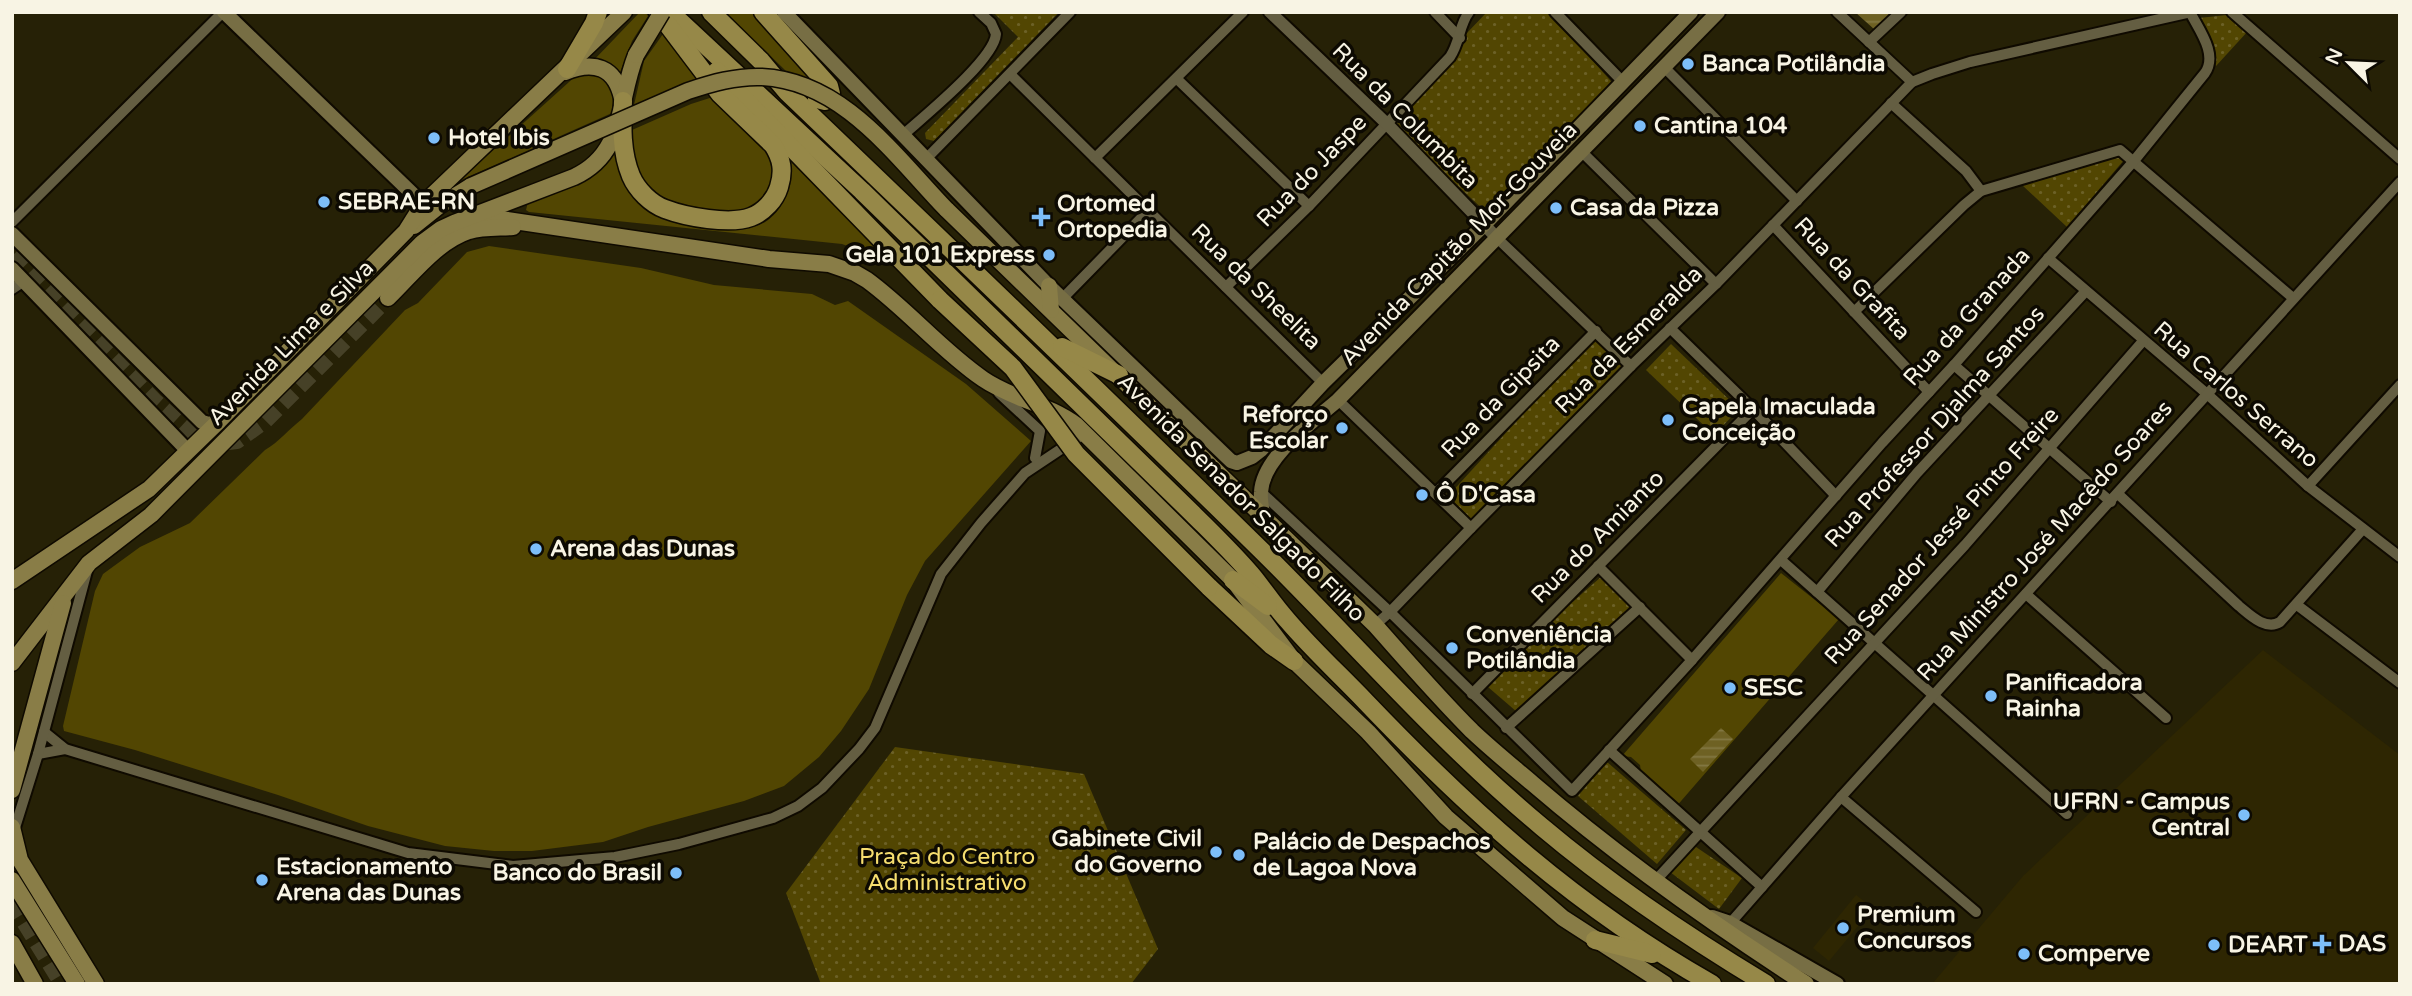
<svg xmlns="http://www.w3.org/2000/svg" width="2412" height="996" viewBox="0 0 2412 996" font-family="'Varela Round',sans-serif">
<defs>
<pattern id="park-dots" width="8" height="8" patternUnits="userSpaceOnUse" patternTransform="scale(1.75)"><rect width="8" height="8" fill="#524602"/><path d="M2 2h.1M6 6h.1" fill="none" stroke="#6c6127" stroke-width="1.8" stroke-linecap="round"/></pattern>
<pattern id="water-rules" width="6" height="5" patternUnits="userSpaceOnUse" patternTransform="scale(1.75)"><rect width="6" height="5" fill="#6e6123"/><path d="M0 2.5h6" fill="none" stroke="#837843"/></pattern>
</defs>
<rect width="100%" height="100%" fill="#262106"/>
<g fill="#2e2602">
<polygon points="2263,650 2400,755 2400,984 1932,984 2023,876"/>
<polygon points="1856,895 1873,908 1829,961 1813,948"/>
</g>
<g fill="#524602">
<polygon points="640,12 645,12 648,16 632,41 619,75 593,61"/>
<polygon points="725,12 755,12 825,85 787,72"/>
<polygon points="663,34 702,77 634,105 644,61"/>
<polygon points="579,73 602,74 617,92 612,113 459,181"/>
<path d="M716,96C736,114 765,133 773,159C775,165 774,174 772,180C763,216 737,214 708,210C698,209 686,209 676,206C654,200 636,178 632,156C631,147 627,138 632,130L691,104Z"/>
<path d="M777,143L889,261L842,244L529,212L526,210L528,202L592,175L607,161L616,148C621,167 624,188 638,202C660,224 695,223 724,225C736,226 750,229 761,224C781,216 798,181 789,161C786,154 781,148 777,143Z"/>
<path d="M489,246L641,268L714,285L812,294L835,305L848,301L966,384L1031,441L925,561L907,595L869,689L841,731L819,757L784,786L744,801L648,827L603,842L532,851H494L445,846L368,826L278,795L135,750L64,731L63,726L95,591L103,574L140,547L190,523L265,450C279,442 289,429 302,419L405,310L418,303L467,252Z"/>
<polygon points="1781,573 1839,619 1675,808 1642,778 1640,765 1631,757 1622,756"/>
</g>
<g fill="url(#park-dots)">
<polygon points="993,12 1059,12 934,141 926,139 925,133 1018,37"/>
<polygon points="1487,12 1550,12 1616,87 1489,215 1392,124 1458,55 1466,34"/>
<polygon points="2227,15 2248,31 2216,66 2199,18"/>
<polygon points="2120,156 2124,160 2067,227 2021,184"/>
<polygon points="1593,338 1629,365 1472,520 1448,496"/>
<polygon points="1671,344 1739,409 1714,435 1646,370"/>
<polygon points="1602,576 1634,607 1517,712 1488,687 1541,630"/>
<polygon points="895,747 1084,774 1158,949 1131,984 821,984 786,893"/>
<polygon points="1607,762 1686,830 1657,864 1578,796"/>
<polygon points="1693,845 1742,878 1719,909 1670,872"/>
</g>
<g fill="url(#water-rules)">
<polygon points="1855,12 1894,12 1875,30"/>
<polygon points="1721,728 1733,739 1703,772 1690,759"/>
</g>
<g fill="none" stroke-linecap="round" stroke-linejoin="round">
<g stroke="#464127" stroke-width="16" stroke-dasharray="16 8" stroke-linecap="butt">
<polyline points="12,256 156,402 190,433 211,444 237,441 265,421 388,298"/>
<polyline points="12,902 62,984"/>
</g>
<g stroke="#0f0a00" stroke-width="14">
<g id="minor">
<polyline points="1435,12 1460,38"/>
<polyline points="1555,12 1623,82"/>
<polyline points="1837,12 1912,82"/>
<polyline points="2232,12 2400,159"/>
<polyline points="1869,42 1901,12"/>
<polyline points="1664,67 1797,201"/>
<polyline points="1010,74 1323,383"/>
<polyline points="1177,79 1309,206"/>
<polyline points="1891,103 1966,171 1981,191"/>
<path d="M902,136C923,117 994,60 996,34L991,23L979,12"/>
<polyline points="1582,152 1716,284"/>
<polyline points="1095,158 1243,12"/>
<polyline points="925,160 1070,12"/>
<polyline points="12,222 223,12"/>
<polyline points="1773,225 1929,392"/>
<polyline points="1498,239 1631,366"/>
<polyline points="2048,258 2206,393 2308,486 2400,557"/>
<path d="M1226,287L1309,206L1450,57C1460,42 1459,25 1469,12"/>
<polyline points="12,289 24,281"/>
<polyline points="1062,299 1148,211"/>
<polyline points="1854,312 1964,205 1981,191 2120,150 2293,298"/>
<polyline points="1670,328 1753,409 1836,496"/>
<polyline points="1954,365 2111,502"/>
<polyline points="999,393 1040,431 1035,458"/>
<polyline points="1338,400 1471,528"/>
<polyline points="2308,486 2400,385"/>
<path d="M1261,492L1390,612L1572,791L1692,660L1882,443L1954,365L2133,162L2205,73C2218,54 2199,30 2190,12"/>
<polyline points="1436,493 1596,331"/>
<path d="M2118,494L2239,606C2250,615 2266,631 2280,622L2363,529"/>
<polyline points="1781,560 2067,814"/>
<polyline points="1598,566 1692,660"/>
<polyline points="1817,592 1917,473 2085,292"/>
<polyline points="2026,594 2166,718"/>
<polyline points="2297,605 2400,683"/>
<polyline points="1375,625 1390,612 1471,528 1631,366 1716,284 1912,82 1932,74 1970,62 2191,12"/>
<polyline points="1472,694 1753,409"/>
<polyline points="1506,728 1640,607"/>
<polyline points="44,732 65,749 408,853 513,866 615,857 679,844 773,818 798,806 822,788 859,749 875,728 941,574 981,523 1025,473 1085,433"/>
<polyline points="1609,750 1762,887"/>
<polyline points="38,754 65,749"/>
<polyline points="1841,797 1976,912"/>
<polyline points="13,834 38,754 87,571"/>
<polyline points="1656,880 1965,545 2143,341"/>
<polyline points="1726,928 1841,797 2400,182"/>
</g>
</g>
<g stroke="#0f0a00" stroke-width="16">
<polyline id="tertiary" points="1270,12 1387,124 1498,239"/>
</g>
<g stroke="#0f0a00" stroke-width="18">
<g id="secondary">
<polyline points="224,12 423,204"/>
<polyline points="784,12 1049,286 1231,461 1237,463 1252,457 1261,450 1323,383 1484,225 1691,12"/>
<polyline points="12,234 202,422 209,424 219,421"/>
<polyline points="12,269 187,450"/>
<path d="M1264,520C1263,511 1260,501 1261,492C1263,456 1313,422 1338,400L1718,12"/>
<polyline points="1712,917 1730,923 1837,984"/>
</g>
</g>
<g stroke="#0f0a00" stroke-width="19">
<g id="primary">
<path d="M565,72C594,60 615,67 622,98"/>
<path d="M946,209L1375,625C1407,661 1438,697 1472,731C1491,749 1512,766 1532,783C1618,857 1711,923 1806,984"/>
<path d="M474,215L769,259L829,264L855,273L867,280C908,310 942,351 983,379C1012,399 1048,404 1076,425L1233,580L1294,661L1368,732L1446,817L1563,918L1665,984"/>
<polyline points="414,226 439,206 471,186"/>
<polyline points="1049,286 1051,310"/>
<path d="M388,298C412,275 436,242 469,231C482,227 499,228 513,227"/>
<polyline points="12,581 149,489 219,421 406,231 423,204 624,12"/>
<path d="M12,663L89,563L151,515L422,243L441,229L454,223L574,177C626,153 617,102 636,55"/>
<polyline points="12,790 63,603"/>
<polyline points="12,827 20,860 96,984"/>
<polyline points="12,880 77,984"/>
<polyline points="12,943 35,984"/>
</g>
</g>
<g stroke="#0f0a00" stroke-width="21">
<g id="trunk">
<path d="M670,12L862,191L1193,514C1214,535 1236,556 1255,579C1266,593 1276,608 1288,621C1312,649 1339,674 1365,701C1472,813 1576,907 1712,984"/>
<path d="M711,12L761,61L787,92C946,244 1105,397 1262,551C1355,643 1441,743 1542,827C1612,886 1688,937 1766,984"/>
<polyline points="763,12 829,86 831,94 829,99 825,101 817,99"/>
<polyline points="567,69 594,23 598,12"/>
<polyline points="717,71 940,300"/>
<path d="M623,101C622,126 621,152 631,176C637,190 651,204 665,209C686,217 730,225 751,217C764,212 775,200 779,187C784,171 782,159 773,145L720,94L658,12"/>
<polyline points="1062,347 1119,375"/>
<polyline points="1233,580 1268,606"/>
<polyline points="1209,587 1271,645 1294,661"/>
<polyline points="1595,940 1652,954"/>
</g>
</g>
<use href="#minor" stroke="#645e42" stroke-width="10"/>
<use href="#tertiary" stroke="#645e42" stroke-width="12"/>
<use href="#secondary" stroke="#776e44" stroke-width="14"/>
<use href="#primary" stroke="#897d47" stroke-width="16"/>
<use href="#trunk" stroke="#968848" stroke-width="18"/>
<g stroke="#0f0a00" stroke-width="19" stroke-linecap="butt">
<g id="primary-bridge">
<polyline points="636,55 662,12"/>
<path d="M471,186L688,91C712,83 736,76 762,77C843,81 895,156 946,209"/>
</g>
</g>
<g stroke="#0f0a00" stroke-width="21" stroke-linecap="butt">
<polyline id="trunk-bridge" points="940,300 1013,368 1076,454 1209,587"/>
</g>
<use href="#primary-bridge" stroke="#897d47" stroke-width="16"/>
<use href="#trunk-bridge" stroke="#968848" stroke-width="18"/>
</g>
<g fill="#7dbef9" stroke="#0d0a02" stroke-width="2.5">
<circle cx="1688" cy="64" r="7"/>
<circle cx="1640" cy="126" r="7"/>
<circle cx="434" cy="138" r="7"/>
<circle cx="324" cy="202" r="7"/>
<circle cx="1556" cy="208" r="7"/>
<path d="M1037.5 206.5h7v7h7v7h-7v7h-7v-7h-7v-7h7z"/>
<circle cx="1049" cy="255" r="7"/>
<circle cx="1668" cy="420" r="7"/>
<circle cx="1342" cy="428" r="7"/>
<circle cx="1422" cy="495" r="7"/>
<circle cx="536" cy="549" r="7"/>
<circle cx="1452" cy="648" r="7"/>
<circle cx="1730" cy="688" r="7"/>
<circle cx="1991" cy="696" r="7"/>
<circle cx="2244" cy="815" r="7"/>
<circle cx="1216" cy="852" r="7"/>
<circle cx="1239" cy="855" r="7"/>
<circle cx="676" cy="873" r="7"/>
<circle cx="262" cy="880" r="7"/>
<circle cx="1843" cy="928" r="7"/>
<path d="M2318.5 933.5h7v7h7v7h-7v7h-7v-7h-7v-7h7z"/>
<circle cx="2214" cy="945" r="7"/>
<circle cx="2024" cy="954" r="7"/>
</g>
<g text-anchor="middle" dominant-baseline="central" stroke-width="7" stroke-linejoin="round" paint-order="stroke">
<g font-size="23" font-weight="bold" fill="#f8f4e4" stroke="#0d0a02" text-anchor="start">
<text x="1702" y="64">Banca Potilândia</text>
<text x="1654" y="126">Cantina 104</text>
<text x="448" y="138">Hotel Ibis</text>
<text x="338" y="202">SEBRAE-RN</text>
<text x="1057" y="204">Ortomed<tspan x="1057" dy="26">Ortopedia</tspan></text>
<text x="1570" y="208">Casa da Pizza</text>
<text x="1035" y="255" text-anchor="end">Gela 101 Express</text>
<text x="1682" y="407">Capela Imaculada<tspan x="1682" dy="26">Conceição</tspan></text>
<text x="1328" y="415" text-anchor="end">Reforço<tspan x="1328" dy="26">Escolar</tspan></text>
<text x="1436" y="495">Ô D'Casa</text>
<text x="550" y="549">Arena das Dunas</text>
<text x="1466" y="635">Conveniência<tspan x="1466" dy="26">Potilândia</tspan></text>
<text x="2005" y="683">Panificadora<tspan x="2005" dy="26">Rainha</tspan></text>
<text x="1744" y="688">SESC</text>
<text x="2230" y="802" text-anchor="end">UFRN - Campus<tspan x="2230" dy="26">Central</tspan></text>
<text x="1202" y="839" text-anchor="end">Gabinete Civil<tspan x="1202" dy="26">do Governo</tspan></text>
<text x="1253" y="842">Palácio de Despachos<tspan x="1253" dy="26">de Lagoa Nova</tspan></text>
<text x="276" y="867">Estacionamento<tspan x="276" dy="26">Arena das Dunas</tspan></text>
<text x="662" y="873" text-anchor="end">Banco do Brasil</text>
<text x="1857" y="915">Premium<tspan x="1857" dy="26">Concursos</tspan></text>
<text x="2338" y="944">DAS</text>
<text x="2228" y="945">DEART</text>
<text x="2038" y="954">Comperve</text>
</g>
<g font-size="23" fill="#f8f4e4" stroke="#0d0a02">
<text transform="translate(1405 116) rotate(45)">Rua da Columbita</text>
<text transform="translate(1312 171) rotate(-46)">Rua do Jaspe</text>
<text transform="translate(1459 244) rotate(-46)">Avenida Capitão Mor-Gouveia</text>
<text transform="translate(1852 279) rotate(47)">Rua da Grafita</text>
<text transform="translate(1256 287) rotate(44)">Rua da Sheelita</text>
<text transform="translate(1967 317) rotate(-48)">Rua da Granada</text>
<text transform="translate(1629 340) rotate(-45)">Rua da Esmeralda</text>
<text transform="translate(291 343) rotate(-45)">Avenida Lima e Silva</text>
<text transform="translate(2236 395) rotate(41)">Rua Carlos Serrano</text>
<text transform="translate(1501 397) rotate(-46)">Rua da Gipsita</text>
<text transform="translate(1935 427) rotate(-48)">Rua Professor Djalma Santos</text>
<text transform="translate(1241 498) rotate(45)">Avenida Senador Salgado Filho</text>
<text transform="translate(1942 536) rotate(-48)">Rua Senador Jessé Pinto Freire</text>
<text transform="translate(1598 537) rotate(-45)">Rua do Amianto</text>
<text transform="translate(2045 541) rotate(-48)">Rua Ministro José Macêdo Soares</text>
</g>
<g font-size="23" fill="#f6de6f" stroke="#0d0a02">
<text x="947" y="857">Praça do Centro<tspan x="947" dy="26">Administrativo</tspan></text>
</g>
</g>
<rect width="2412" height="996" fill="none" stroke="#f8f4e4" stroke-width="28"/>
<g transform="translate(2349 63) rotate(294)" stroke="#0d0a02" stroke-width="5" paint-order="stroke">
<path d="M0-5L12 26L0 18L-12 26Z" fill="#f8f4e4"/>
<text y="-10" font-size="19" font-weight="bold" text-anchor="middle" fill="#f8f4e4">N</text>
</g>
</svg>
